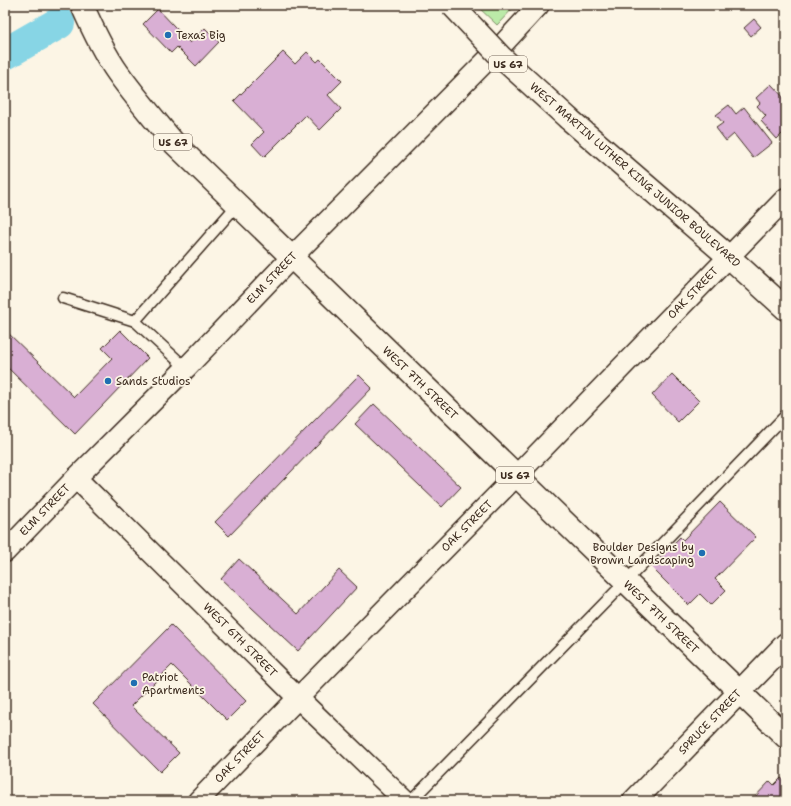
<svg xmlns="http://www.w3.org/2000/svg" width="791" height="806" viewBox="0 0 791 806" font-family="'Shantell Sans',sans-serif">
<rect width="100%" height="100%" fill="#fcf5e5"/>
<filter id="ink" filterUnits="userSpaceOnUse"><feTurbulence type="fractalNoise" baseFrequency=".025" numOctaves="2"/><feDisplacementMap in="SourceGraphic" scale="8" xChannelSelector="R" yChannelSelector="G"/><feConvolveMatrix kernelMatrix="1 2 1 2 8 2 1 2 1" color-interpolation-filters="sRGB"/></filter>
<g filter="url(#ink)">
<polygon fill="#bbeaa8" stroke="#7b8a63" points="476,5 516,5 497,25"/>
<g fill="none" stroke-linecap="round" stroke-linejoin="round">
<polyline stroke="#87d5e5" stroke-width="32" points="5,54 59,23"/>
</g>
<g fill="#d9afd4" stroke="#3b2a1e">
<polygon points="158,9 190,43 205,28 219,42 196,66 177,47 171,53 143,24"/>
<polygon points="754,19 761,27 751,36 744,28"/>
<polygon points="283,52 295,64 307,52 317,62 320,59 342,81 328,95 341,109 320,130 306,115 264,157 252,144 264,132 234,101"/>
<polygon points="771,84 786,100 786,130 777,139 761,121 766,116 757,106 760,103 756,98"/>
<polygon points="729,105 736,114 744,107 772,143 753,158 734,134 726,141 716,128 723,123 716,115"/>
<polygon points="5,330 74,397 112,358 102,348 120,330 148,358 75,434 5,365"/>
<polygon points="672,374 699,401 678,422 652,395"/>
<polygon points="359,375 372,388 229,536 215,522"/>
<polygon points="374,404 461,487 442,507 355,424"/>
<polygon points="720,502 756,537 715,579 726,590 711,605 700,594 689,605 651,567 680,537 683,540"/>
<polygon points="239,559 298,614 339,570 357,587 298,651 221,579"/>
<polygon points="171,625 246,701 227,720 172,665 131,706 179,753 160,772 93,704"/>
<polygon points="781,778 786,782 786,801 751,801 770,781 774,785"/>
</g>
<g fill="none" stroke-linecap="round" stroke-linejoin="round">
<g stroke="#3b2a1e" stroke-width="13">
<g id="service">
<polyline points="63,298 135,321"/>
<polyline points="186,368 135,321 237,205"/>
<polyline points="411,801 625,582 786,415"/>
</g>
</g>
<g stroke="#3b2a1e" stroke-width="23">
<g id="minor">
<polyline points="76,478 298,698 405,801"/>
<polyline points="5,552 76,478 186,368 291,258 503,44 539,5"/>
<polyline points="198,801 298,698 516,476 786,198"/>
</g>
</g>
<g stroke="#3b2a1e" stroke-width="25">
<polyline id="tertiary" points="634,801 786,644"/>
</g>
<g stroke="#3b2a1e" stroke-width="25">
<g id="primary">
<path d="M82,5C92,28 103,52 118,73C135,97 155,120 174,143L786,737"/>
<polyline points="569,119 729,257 786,309"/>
</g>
</g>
<use href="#service" stroke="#fcf5e5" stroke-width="10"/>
<use href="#minor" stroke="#fcf5e5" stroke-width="20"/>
<use href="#tertiary" stroke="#fcf5e5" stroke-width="22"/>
<use href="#primary" stroke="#fcf5e5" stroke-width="22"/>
<g stroke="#3b2a1e" stroke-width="25" stroke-linecap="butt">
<polyline id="primary-bridge" points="452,5 502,58 569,119"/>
</g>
<use href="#primary-bridge" stroke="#fcf5e5" stroke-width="22"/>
</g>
</g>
<g fill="#1f6fb2" stroke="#fcf5e5" stroke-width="1.5">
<circle cx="168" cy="35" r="4"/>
<circle cx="108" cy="381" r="4"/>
<circle cx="702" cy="553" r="4"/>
<circle cx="134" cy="683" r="4"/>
</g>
<g text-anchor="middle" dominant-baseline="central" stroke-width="3.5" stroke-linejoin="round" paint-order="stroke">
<g fill="#fcf5e5" stroke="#75675a" stroke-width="1">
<rect x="489" y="56" width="38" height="16" rx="3"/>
<rect x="154" y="134" width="38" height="16" rx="3"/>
<rect x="496" y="467" width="38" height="16" rx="3"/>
</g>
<g font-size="10" font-weight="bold" fill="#3b2a1e">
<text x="508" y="64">US 67</text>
<text x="173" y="142">US 67</text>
<text x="515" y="475">US 67</text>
</g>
<g font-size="11" fill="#3b2a1e" stroke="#fcf5e5" text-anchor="start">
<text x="176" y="35">Texas Big</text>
<text x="116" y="381">Sands Studios</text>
<text x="694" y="547" text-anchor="end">Boulder Designs by<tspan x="694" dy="13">Brown Landscaping</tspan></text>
<text x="142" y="677">Patriot<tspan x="142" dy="13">Apartments</tspan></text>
</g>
<g font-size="11" fill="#3b2a1e" stroke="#fcf5e5">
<text transform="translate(635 175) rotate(41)">WEST MARTIN LUTHER KING JUNIOR BOULEVARD</text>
<text transform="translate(272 278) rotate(-46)">ELM STREET</text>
<text transform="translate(693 293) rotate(-46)">OAK STREET</text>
<text transform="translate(420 383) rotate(44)">WEST 7TH STREET</text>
<text transform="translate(45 510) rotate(-46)">ELM STREET</text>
<text transform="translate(467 526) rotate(-45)">OAK STREET</text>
<text transform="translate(661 617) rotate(44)">WEST 7TH STREET</text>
<text transform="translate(240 640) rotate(45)">WEST 6TH STREET</text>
<text transform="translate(710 722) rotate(-46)">SPRUCE STREET</text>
<text transform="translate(240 757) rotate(-46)">OAK STREET</text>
</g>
</g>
<rect width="791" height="806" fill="none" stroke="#fcf5e5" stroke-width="20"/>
<rect x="10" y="10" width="771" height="786" fill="none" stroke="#3b2a1e" stroke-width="1.5" filter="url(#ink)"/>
</svg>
